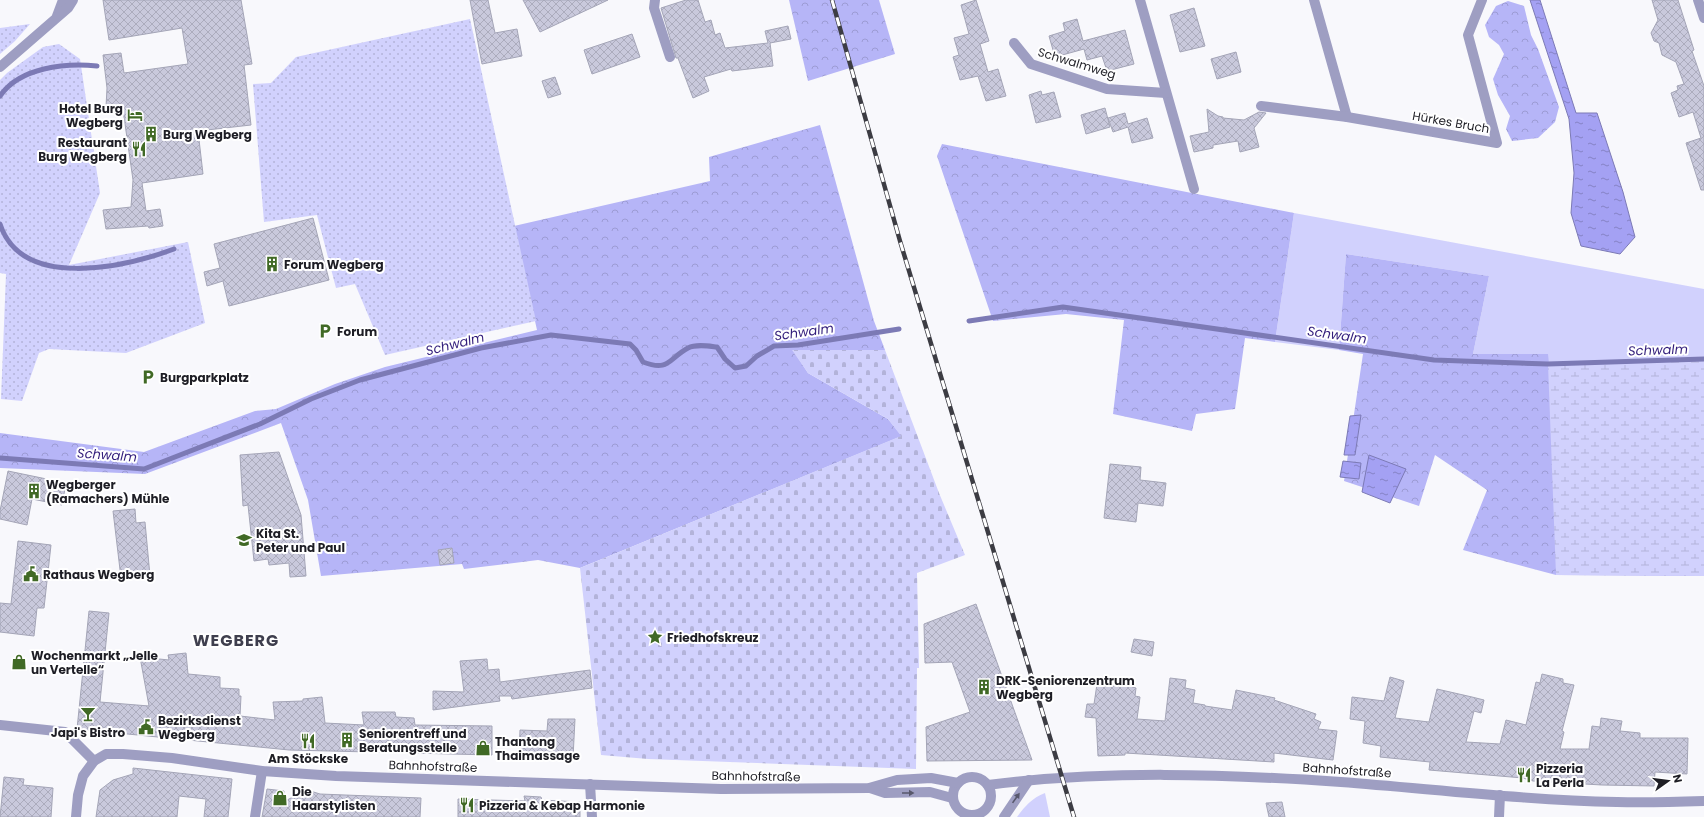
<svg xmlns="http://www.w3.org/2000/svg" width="1704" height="817" viewBox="0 0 1704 817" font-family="Poppins,sans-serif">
<defs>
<pattern id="forest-crowns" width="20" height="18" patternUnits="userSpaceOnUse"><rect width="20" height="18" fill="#b6b5f7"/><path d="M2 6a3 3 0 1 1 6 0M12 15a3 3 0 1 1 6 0" fill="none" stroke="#9c9bd4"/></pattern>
<pattern id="wetland-marsh" width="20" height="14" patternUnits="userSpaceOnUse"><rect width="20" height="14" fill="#d1d1fd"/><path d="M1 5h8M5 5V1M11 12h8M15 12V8" fill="none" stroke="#b3b3d9"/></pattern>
<pattern id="cemetery-stones" width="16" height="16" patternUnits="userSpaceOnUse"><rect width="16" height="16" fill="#d1d1fd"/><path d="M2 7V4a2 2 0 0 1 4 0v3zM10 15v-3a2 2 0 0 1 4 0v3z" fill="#b3b3d9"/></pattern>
<pattern id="park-dots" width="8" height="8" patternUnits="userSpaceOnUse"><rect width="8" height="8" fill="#d1d1fd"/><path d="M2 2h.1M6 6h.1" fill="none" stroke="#b3b3d9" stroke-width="1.8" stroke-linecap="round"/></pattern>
<pattern id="water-ripples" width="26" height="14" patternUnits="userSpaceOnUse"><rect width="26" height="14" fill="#a4a1f3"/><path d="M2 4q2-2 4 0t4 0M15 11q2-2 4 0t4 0" fill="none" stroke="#8583c5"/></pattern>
<pattern id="building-cross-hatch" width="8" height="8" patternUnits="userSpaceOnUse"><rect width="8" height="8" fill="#c9c9dc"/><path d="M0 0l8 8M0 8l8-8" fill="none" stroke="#acacbd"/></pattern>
</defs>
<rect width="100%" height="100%" fill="#f8f8fc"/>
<g fill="#d1d1fd">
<polygon points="1294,213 1704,289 1704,359 1548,364 1548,354 1473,354 1489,276 1346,254 1339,350 1275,342"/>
<path d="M1045,793L1050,817H1017C1025,806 1032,798 1045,793Z"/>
</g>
<g fill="url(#forest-crowns)">
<polygon points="789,0 879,0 895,54 808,81"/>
<polygon points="1508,1 1524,6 1531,35 1538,49 1559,107 1555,122 1538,138 1512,141 1506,129 1510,116 1498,95 1493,79 1504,54 1499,45 1489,37 1485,25 1496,6"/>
<polygon points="820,125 874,321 885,350 793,350 808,373 888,419 902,436 580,568 538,560 464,569 462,564 321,576 308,500 281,423 145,474 0,468 0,433 144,452 255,411 276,409 335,384 385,367 537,330 514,226 710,181 709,157"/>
<polygon points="942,144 1294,213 1275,342 1245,338 1235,409 1196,414 1192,431 1113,414 1124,320 1066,314 993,321 937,156"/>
<polygon points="1346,254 1489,276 1473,354 1548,354 1549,364 1704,359 1704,576 1556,575 1463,550 1487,490 1435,455 1419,506 1344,481 1363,354 1339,350"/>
</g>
<polygon fill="url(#wetland-marsh)" points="1704,359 1704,576 1556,575 1548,364"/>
<polygon fill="url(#cemetery-stones)" points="792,350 885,350 939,493 965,555 917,573 919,668 917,668 916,769 648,759 601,755 580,568 901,436 888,419 808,373"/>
<g fill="url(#park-dots)">
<polygon points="470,19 536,321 385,355 355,284 336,288 317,215 264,222 253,84 271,83 296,57"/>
<polygon points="30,24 15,41 0,54 0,28"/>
<polygon points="59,44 80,59 100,193 69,265 188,242 205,323 126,353 49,349 39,353 22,401 1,399 6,274 0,273 0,80 7,73 43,47"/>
</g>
<g fill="url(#water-ripples)" stroke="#7c7ab5">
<polygon points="1530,0 1540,0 1576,113 1597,113 1623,192 1635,237 1620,254 1581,246 1571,213 1574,173 1569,119"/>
<polygon points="1361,415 1355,455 1344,455 1350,416"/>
<polygon points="1369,455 1406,469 1390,503 1362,492"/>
<polygon points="1343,461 1361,463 1359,479 1340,477"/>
</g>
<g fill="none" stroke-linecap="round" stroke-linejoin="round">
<g stroke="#7c7ab5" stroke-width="5">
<path d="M0,96C20,67 65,63 97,66"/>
<path d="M0,224C22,291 125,267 174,249"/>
<polyline points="969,321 1063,307 1434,360 1548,364 1704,359"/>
<path d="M0,458L144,469L260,424L311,399L360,380L481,348L551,335L630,344L636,350L643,362C669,372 668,359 688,348C696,344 708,346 717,347L725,359L735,368L746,366L757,356L774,346L798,345L899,329"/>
</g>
</g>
<g fill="url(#building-cross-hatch)" stroke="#a4a5b7">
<polygon points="103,0 241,0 252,64 244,65 251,125 198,131 203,174 142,183 146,211 160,209 163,226 149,228 148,226 106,229 103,210 131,207 133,180 123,110 106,107 107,88 103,55 121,53 124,73 188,64 182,28 109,40"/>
<polygon points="470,0 488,0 495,33 517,29 522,56 482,64"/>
<polygon points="523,0 608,0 540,32"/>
<polygon points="686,0 698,0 705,22 711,20 715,35 720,33 725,48 768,43 765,31 788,26 791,39 770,43 773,66 732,71 731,69 704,77 709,91 693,98 678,58 676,58 661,8"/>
<polygon points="976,0 989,41 980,44 988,72 998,69 1006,96 986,101 978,76 960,80 953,57 959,55 954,38 969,34 961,5"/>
<polygon points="1652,0 1678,0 1694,50 1692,51 1704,86 1704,190 1701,190 1686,143 1701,138 1693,112 1679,117 1671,93 1678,90 1677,86 1684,84 1676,62 1662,55 1659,43 1654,41 1651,33 1658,20"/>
<polygon points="1194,8 1205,46 1180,52 1170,15"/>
<polygon points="1077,19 1083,41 1125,30 1134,64 1107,71 1102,56 1087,60 1084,49 1055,57 1049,36 1065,31 1063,23"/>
<polygon points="632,34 640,57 592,74 584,50"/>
<polygon points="1236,52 1241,72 1217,79 1211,59"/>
<polygon points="555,77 561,94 548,98 542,81"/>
<polygon points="1041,91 1042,95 1054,92 1061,117 1036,123 1029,95"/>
<polygon points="1105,108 1110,127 1086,134 1081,115"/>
<polygon points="1207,109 1218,116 1223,117 1223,118 1244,120 1259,112 1266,113 1254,128 1259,147 1240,152 1238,141 1213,145 1213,148 1194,152 1190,136 1209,132"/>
<polygon points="1125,113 1128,124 1147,118 1153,138 1132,143 1128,127 1113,132 1108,118"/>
<polygon points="313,218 329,280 229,306 223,281 207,286 204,272 220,268 214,244"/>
<polygon points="279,452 301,515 306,576 290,577 289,563 269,565 268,559 254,561 248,505 243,506 240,455"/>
<polygon points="1110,464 1141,467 1140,480 1166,483 1163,506 1138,503 1136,522 1104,518"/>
<polygon points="8,471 66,483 62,505 32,499 27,525 0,519 0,511"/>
<polygon points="135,509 136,523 145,522 150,576 121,578 113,511"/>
<polygon points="18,541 51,545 44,608 37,608 34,636 0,632 0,603 11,604"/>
<polygon points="452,548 454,563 440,565 438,550"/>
<polygon points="976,604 1032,760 927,761 926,727 970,712 952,662 925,663 924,624"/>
<polygon points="89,611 109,613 100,702 149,706 140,657 169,660 168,655 186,653 188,674 220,677 220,688 239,689 239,696 241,696 240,716 275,720 273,702 303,701 303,699 322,697 325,723 364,725 362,712 395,712 396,717 414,718 415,725 492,726 492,755 289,750 77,729"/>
<polygon points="1134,639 1154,642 1152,656 1131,652"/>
<polygon points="487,659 488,670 499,669 500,682 590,670 592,688 512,699 511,696 499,696 500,701 433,710 433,691 464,692 460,661"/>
<polygon points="1542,674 1563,679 1563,683 1574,685 1562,731 1564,732 1560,749 1589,749 1592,726 1600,727 1601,718 1622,721 1620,731 1640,733 1640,738 1688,738 1687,774 1655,772 1654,786 1602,785 1533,781 1523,778 1429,770 1430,762 1380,757 1381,746 1363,743 1365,721 1350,719 1352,697 1384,701 1390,677 1404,681 1395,718 1429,722 1437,689 1472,697 1484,700 1481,713 1474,711 1466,742 1500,744 1506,720 1526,725 1536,682 1540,683"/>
<polygon points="1102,677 1132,680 1132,687 1136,688 1135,696 1140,697 1137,719 1165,721 1170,678 1186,680 1185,688 1195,690 1193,703 1205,705 1205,706 1232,710 1236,690 1275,698 1274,700 1316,714 1314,719 1321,722 1318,729 1337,731 1333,760 1274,753 1274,762 1125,753 1125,755 1098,756 1096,718 1085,717 1087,704 1094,704 1097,684 1101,685"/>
<polygon points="548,719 575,719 573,758 519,756 520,730 547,731"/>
<polygon points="133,768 232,779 228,817 204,817 206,799 179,796 177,817 96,817 100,790 113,780 133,774"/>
<polygon points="4,777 24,779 23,785 53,788 51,817 0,817"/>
<polygon points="267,789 284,791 283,802 307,790 320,794 421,798 420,817 262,817"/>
<polygon points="524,796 541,797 542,800 580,802 580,817 458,817 458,799 525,801"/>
<polygon points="1282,802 1285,817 1269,817 1266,803"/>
</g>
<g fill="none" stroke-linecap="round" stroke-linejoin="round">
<g stroke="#9e9ec2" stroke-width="10">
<polyline points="655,0 654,8 670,57"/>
<polyline points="1140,0 1194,189"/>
<polyline points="1314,0 1347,117"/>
<polyline points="1698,0 1704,18"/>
<polyline points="57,16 63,0"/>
<polyline points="1014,43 1031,64 1107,89 1166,93"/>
<polyline points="0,67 68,8 73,0"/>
<polyline points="1261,106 1347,117 1497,143 1468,35 1482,0"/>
<polyline points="0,725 65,732 94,761"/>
<circle cx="972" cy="796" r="19"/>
<polyline points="590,784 592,817"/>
<path d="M988,785C1105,770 1223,774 1341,782C1433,789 1525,800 1617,802C1646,803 1675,802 1704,801"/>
<polyline points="870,788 885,793 930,792 952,798"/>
<polyline points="76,817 78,795 83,776 94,761 106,754 123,754 172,758 262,771 336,776 721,789 869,788 897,780 931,778 958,783"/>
<polyline points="255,817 262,771"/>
<polyline points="1004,817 1029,780"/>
<polyline points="1499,817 1500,795"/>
</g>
<g stroke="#3c3c43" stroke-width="4.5">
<polyline id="rail" points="832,0 900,241 1074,817"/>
</g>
<use href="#rail" stroke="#fff" stroke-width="3" stroke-dasharray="9" stroke-linecap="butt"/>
</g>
<defs><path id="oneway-solid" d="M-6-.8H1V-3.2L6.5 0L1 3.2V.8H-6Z"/></defs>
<g fill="#58586c">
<use href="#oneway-solid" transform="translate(908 793)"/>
<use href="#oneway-solid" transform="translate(1016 798) rotate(-55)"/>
</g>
<defs>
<g id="hotel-bare" transform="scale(1.2)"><path d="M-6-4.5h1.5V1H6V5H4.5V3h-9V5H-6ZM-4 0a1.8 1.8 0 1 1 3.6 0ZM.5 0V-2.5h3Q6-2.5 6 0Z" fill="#406925" stroke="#fff" stroke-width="2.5" paint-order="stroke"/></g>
<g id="building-bare" transform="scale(1.2)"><path d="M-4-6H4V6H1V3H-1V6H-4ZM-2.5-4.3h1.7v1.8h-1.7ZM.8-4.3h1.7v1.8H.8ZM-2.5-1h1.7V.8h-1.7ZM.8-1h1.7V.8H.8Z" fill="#406925" stroke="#fff" stroke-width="2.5" paint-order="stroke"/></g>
<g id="restaurant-bare" transform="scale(1.2)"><path d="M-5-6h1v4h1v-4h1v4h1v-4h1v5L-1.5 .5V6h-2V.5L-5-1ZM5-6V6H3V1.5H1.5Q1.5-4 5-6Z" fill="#406925" stroke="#fff" stroke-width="2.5" paint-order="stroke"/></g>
<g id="parking-bare" transform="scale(1.2)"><path d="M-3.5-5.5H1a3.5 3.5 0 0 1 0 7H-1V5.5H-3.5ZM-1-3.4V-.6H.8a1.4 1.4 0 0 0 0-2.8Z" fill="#406925" stroke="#fff" stroke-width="2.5" paint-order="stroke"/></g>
<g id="school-bare" transform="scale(1.2)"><path d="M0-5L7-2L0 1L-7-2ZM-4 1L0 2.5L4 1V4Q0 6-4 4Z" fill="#406925" stroke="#fff" stroke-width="2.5" paint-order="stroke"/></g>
<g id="civic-bare" transform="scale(1.2)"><path d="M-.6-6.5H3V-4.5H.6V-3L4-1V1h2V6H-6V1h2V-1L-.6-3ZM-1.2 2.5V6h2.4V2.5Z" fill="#406925" stroke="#fff" stroke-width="2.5" paint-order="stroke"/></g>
<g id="sight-bare" transform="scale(1.2)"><path d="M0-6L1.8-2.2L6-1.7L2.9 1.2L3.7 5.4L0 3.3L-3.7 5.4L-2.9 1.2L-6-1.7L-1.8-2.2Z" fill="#406925" stroke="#fff" stroke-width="2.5" paint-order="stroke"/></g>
<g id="shop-bare" transform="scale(1.2)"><path d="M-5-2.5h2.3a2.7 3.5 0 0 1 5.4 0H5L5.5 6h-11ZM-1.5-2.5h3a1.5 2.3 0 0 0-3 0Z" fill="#406925" stroke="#fff" stroke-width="2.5" paint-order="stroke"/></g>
<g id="bar-bare" transform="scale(1.2)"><path d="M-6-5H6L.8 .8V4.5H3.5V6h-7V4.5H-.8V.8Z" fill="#406925" stroke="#fff" stroke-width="2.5" paint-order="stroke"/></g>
</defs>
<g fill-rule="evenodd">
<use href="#hotel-bare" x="135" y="115"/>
<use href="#building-bare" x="151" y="134"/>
<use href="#restaurant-bare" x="139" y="149"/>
<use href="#building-bare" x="272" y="264"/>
<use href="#parking-bare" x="325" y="331"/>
<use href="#parking-bare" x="148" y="377"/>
<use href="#building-bare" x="34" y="491"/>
<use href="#school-bare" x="244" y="540"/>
<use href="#civic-bare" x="31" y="574"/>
<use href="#sight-bare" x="655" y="637"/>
<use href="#shop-bare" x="19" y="662"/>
<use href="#building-bare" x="984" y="687"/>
<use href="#bar-bare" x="88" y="714"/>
<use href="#civic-bare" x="146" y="727"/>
<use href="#building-bare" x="347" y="740"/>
<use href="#restaurant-bare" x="308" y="741"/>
<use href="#shop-bare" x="483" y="748"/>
<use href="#restaurant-bare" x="1524" y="775"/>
<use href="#shop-bare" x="280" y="798"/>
<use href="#restaurant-bare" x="467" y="805"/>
</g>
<g text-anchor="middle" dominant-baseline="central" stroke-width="4" stroke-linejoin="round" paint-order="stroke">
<g font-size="12" fill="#1e1e25" stroke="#fff">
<text transform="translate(1077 63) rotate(17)">Schwalmweg</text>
<text transform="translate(1451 122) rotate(10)">Hürkes Bruch</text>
<text transform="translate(433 766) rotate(2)">Bahnhofstraße</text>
<text transform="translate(1347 770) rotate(4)">Bahnhofstraße</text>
<text transform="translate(756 776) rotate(1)">Bahnhofstraße</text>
</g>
<g font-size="12" font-weight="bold" fill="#1e1e25" stroke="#fff" text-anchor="start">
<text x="123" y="108" text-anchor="end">Hotel Burg<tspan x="123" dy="14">Wegberg</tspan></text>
<text x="163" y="134">Burg Wegberg</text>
<text x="127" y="142" text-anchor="end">Restaurant<tspan x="127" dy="14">Burg Wegberg</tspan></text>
<text x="284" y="264">Forum Wegberg</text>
<text x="337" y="331">Forum</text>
<text x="160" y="377">Burgparkplatz</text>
<text x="46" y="484">Wegberger<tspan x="46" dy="14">(Ramachers) Mühle</tspan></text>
<text x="256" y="533">Kita St.<tspan x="256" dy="14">Peter und Paul</tspan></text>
<text x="43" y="574">Rathaus Wegberg</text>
<text x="667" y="637">Friedhofskreuz</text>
<text x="31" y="655">Wochenmarkt „Jelle<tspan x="31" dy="14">un Vertelle“</tspan></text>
<text x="996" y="680">DRK-Seniorenzentrum<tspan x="996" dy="14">Wegberg</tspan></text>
<text x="158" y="720">Bezirksdienst<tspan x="158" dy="14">Wegberg</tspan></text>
<text x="88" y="732" text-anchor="middle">Japi's Bistro</text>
<text x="359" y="733">Seniorentreff und<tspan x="359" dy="14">Beratungsstelle</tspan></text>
<text x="495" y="741">Thantong<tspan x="495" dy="14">Thaimassage</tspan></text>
<text x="308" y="758" text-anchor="middle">Am Stöckske</text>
<text x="1536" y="768">Pizzeria<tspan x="1536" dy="14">La Perla</tspan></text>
<text x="292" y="791">Die<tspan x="292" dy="14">Haarstylisten</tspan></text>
<text x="479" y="805">Pizzeria &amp; Kebap Harmonie</text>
</g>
<g font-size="13" font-style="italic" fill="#321d7b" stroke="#fff">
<text transform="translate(804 332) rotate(-8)">Schwalm</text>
<text transform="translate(1337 335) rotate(8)">Schwalm</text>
<text transform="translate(455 344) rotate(-14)">Schwalm</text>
<text transform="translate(1658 350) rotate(-2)">Schwalm</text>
<text transform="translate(107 455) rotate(4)">Schwalm</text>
</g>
<g font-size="16" font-weight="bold" letter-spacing="1" fill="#3f3f4e" stroke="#fff">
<text x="236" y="640">WEGBERG</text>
</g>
</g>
<g transform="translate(1668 781) rotate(76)" stroke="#ffffff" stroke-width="3" paint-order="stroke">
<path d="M0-3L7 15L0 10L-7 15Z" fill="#1e1e25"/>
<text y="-6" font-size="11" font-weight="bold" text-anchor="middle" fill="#1e1e25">N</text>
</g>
</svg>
